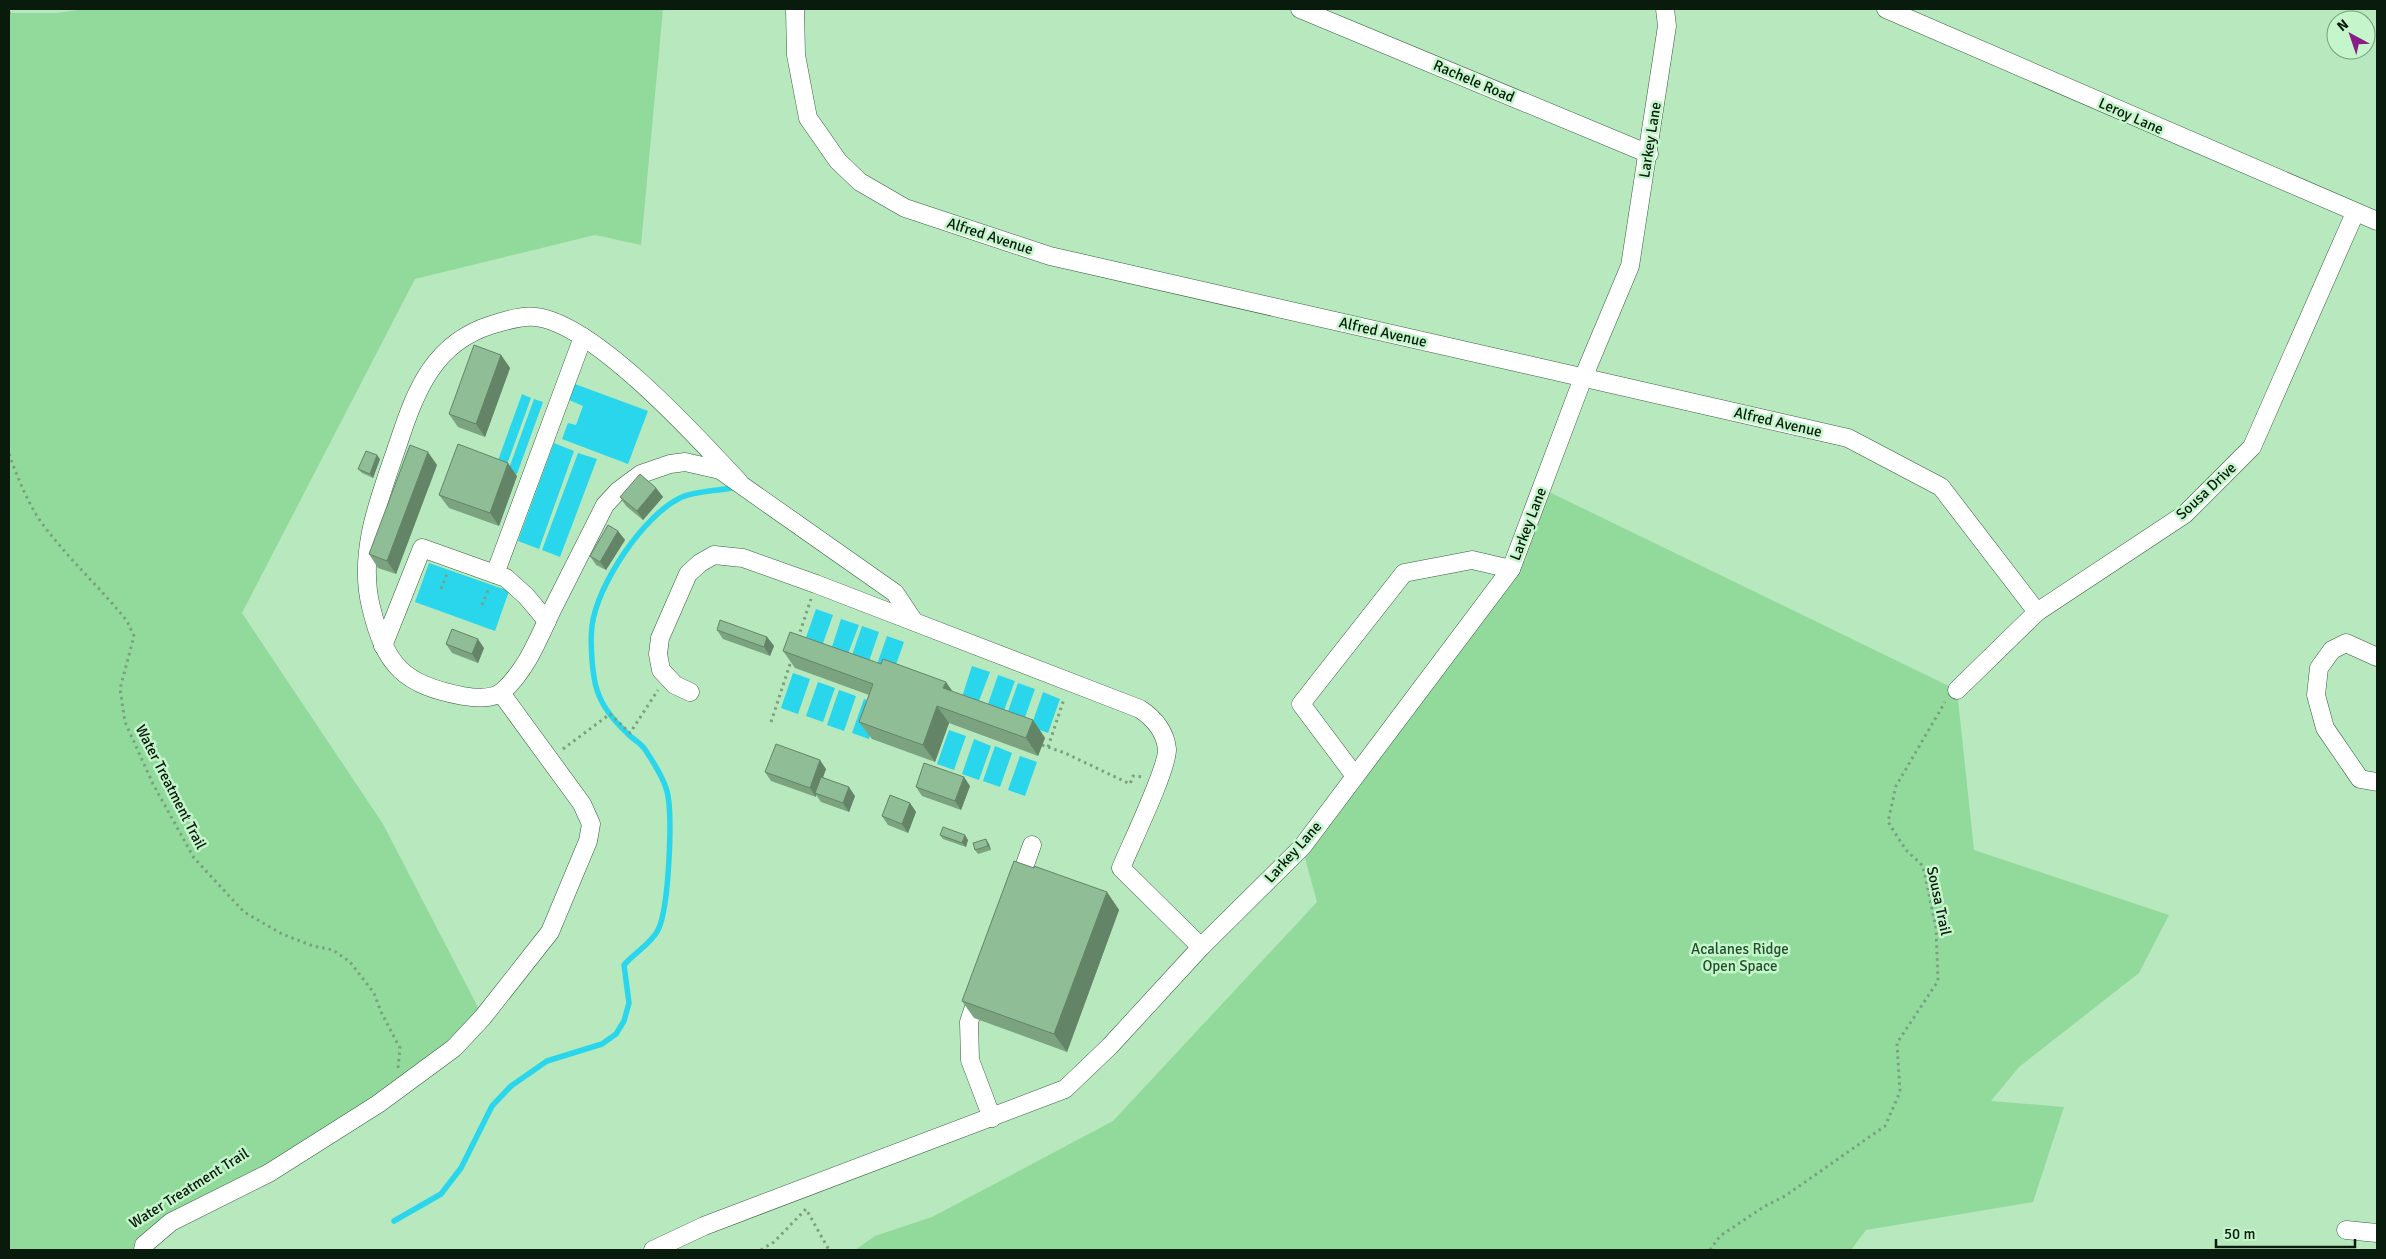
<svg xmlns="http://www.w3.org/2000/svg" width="2386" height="1259" viewBox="0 0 2386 1259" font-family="Signika,sans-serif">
<rect width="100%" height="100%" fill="#b8e8be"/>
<g fill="#92da9c">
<polygon points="85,9 663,9 641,245 595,235 415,279 242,613 383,824 483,1017 378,1104 171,1222 143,1250 9,1250 9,13 56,13"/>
<polygon points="1541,488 1957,690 1974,850 2169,915 2139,973 2019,1067 1991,1101 2064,1107 2033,1202 1866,1230 1851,1250 855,1250 875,1236 932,1217 1113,1121 1317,902 1302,847 1511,569"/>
</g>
<g fill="#2ad6eb">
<polygon points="575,384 648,411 628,464 562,439 568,423 576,425 583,406 569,400"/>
<polygon points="522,394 531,398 505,470 496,466"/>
<polygon points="534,399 543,402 517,474 508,471"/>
<polygon points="554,443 574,451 539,549 518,541"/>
<polygon points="578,453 597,459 560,557 542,550"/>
<polygon points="429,563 509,591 495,631 415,602"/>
<polygon points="816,609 833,615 821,649 804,643"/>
<polygon points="841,619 859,625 846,659 830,653"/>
<polygon points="862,626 879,632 867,667 850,661"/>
<polygon points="887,636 904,642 892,676 875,670"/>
<polygon points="972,666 990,672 977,706 961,700"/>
<polygon points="793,673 810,679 798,714 781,708"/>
<polygon points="998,675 1015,681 1002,716 986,710"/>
<polygon points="818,682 835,688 823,722 806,716"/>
<polygon points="1018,683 1035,689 1023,723 1006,717"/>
<polygon points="839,690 856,696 844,731 827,725"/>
<polygon points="1043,692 1060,699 1048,733 1031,727"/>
<polygon points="864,699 881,705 869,739 852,733"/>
<polygon points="949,730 966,736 954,770 937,764"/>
<polygon points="974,739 991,746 979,780 962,774"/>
<polygon points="995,746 1012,753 1000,787 983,781"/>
<polygon points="1020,756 1037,762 1025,796 1008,790"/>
</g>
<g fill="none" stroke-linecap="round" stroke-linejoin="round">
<path stroke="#2ad6eb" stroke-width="5.5" d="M394,1221L441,1194L461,1168L492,1106L511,1086L547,1061L602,1044L616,1034L624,1021L629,1003L624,965C634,953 651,944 658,930C669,908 673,815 667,791C663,777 654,763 646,751C641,742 633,740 627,733C614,721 602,706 597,690C592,675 590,641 592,626C597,585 643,516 680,498C694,491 716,491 732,488"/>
<g stroke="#35603d" stroke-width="19">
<g id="minor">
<polyline points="795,9 796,55 808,118 838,161 860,182 905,208 1050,256 1848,438 1941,487 2037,612"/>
<polyline points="1300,9 1649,154"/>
<polyline points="1886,9 2377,221"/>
<path d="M739,482C698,438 595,324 536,317C522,315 504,321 491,325C434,343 416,390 399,441C381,495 357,550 371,607C385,666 404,685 463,696C475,698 493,700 503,691C526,670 538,640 551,612C569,576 587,541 605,505L618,491L641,474L670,464L685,462L720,470L895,593L913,620"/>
<polyline points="495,574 583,337"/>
<polyline points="383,646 422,548 506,578 526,596 547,621"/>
<polyline points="2377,657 2346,643 2332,650 2319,668 2316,695 2325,728 2360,779 2377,782"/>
<polyline points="1957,690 2037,612 2185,514 2252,447 2355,213"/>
<path d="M690,692L675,685L661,670L658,654L660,638L688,574L700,563L714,555L743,558L816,584L1140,709C1155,719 1165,731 1167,749C1168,768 1130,846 1121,868L1201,947"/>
<polyline points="1355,776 1301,704 1404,573 1472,560 1511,569"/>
<polyline points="1017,887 1032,845"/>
<polyline points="979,992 969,1022 970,1060 992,1118"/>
<polyline points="2346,1230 2377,1233"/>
<polyline points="143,1250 144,1245 171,1222 269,1173 378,1104 454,1048 483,1017 550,932 588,841 591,824 582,804 501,693"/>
<polyline points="653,1250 704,1226 1065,1089 1110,1046 1201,947 1302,847 1511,569 1583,378 1630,266 1667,26 1665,9"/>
</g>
</g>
<g stroke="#7aa080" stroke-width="3" stroke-dasharray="2.5 4" stroke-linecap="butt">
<polyline points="9,14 10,9"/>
<path d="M9,454C17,476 26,499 39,519C65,556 99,586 127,621L134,636L120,689L125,722L153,784L194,858L244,912L282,934L313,946L333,950L350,962L374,993L381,1012L400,1048L398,1068"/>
<polyline points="441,589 447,574"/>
<polyline points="482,605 489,588"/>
<polyline points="798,638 811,599"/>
<polyline points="771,722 792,658"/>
<polyline points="1042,745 1065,753 1130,784 1133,776 1143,777"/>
<polyline points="1048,747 1064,699"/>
<polyline points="563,749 610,714 630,733 658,690"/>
<polyline points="761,1250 774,1242 806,1209 829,1250"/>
<polyline points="1710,1250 1720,1236 1765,1206 1785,1196 1885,1126 1900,1092 1897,1043 1938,981 1936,928 1923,866 1906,850 1888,822 1896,786 1945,702"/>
</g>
<use href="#minor" stroke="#fff" stroke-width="18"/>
</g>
<g fill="#7ba380">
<polygon points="501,355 510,368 485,437 458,427 449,414"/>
<polygon points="380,459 373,478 362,473 358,469"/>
<polygon points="437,465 396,574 378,568 369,554"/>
<polygon points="517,476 499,526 449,508 439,495"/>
<polygon points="656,488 663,497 643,520 626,506 620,497"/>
<polygon points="618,531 625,540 606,570 596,565 590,556"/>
<polygon points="717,630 767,637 774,646 770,656 723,639"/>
<polygon points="446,644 484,648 478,663 452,653"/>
<polygon points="783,651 1033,720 1045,738 1038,756 949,723 935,762 872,739 859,722 869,695 795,668"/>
<polygon points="826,769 823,777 855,796 849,812 821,802 816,795 816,797 771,781 765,772"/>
<polygon points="970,786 961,810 922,796 916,787"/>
<polygon points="910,803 916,812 908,833 888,825 882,816"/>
<polygon points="940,835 968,840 966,847 943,839"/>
<polygon points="989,844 991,850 978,854 975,850"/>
<polygon points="1034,868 1107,892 1119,910 1067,1052 974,1018 962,1001"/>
</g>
<g fill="#648468">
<polygon points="501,355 510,368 485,437 476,424"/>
<polygon points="428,452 437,465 396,574 387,561"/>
<polygon points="377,455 380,459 373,478 370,474"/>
<polygon points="508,463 517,476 499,526 490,513"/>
<polygon points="656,488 663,497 643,520 637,511"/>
<polygon points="618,531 625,540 606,570 600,562"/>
<polygon points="767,637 774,646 770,656 764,647"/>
<polygon points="478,639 484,648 478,663 472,654"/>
<polygon points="946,682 958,699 943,688"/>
<polygon points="937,706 949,723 935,762 923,745"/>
<polygon points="1033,720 1045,738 1038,756 1026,738"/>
<polygon points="820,760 826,769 817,794 815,793 816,795 816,797 810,788"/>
<polygon points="964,777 970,786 961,810 955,801"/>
<polygon points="849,787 855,796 849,812 843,803"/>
<polygon points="910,803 916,812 908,833 902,824"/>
<polygon points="965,835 968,840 966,847 962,843"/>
<polygon points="986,839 989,844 991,850 988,846"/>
<polygon points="1107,892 1119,910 1067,1052 1054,1034"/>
</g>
<g fill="#8fbd95" stroke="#648468">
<polygon points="474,345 501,355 476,424 449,414"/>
<polygon points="458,444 508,463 490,513 439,495"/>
<polygon points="410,445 428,452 387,561 369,554"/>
<polygon points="366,451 377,455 370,474 358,469"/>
<polygon points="640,474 656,488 637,511 620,497"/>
<polygon points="608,525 618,531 600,562 590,556"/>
<polygon points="720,620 767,637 764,647 717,630"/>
<polygon points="452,629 478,639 472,654 446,644"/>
<polygon points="790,632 881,664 883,659 946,682 943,688 1033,720 1026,738 937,706 923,745 859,722 873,684 783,651"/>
<polygon points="776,744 820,760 810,788 765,772"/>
<polygon points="924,763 964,777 955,801 916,787"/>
<polygon points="821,777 849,787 843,803 815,793"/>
<polygon points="890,795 910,803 902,824 882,816"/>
<polygon points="943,827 965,835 962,843 940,835"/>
<polygon points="986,839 988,846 975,850 973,843"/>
<polygon points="1014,861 1034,868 1034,866 1107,892 1054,1034 962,1001"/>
</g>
<g text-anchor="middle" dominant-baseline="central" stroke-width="5" stroke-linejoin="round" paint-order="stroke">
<g font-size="15" fill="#091b0d" stroke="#c5f5cb">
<text transform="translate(1474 81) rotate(23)">Rachele Road</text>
<text transform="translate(2131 116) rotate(24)">Leroy Lane</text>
<text transform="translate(1650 140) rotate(-81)">Larkey Lane</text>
<text transform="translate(990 236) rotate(18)">Alfred Avenue</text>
<text transform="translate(1383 332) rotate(13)">Alfred Avenue</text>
<text transform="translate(1778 422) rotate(13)">Alfred Avenue</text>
<text transform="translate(2206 491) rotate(-43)">Sousa Drive</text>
<text transform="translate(1528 524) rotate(-69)">Larkey Lane</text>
<text transform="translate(171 787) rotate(63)">Water Treatment Trail</text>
<text transform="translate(1293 852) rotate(-48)">Larkey Lane</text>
<text transform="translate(1939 901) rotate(78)">Sousa Trail</text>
<text transform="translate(189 1188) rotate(-32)">Water Treatment Trail</text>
</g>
<g font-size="15" fill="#224f2b" stroke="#c5f5cb">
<text x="1740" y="949">Acalanes Ridge<tspan x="1740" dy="17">Open Space</tspan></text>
</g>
</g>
<rect width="2386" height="1259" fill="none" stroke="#091b0d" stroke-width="20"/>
<g transform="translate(2351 35) rotate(320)"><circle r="24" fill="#c5f5cb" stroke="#7a9e7f"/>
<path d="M0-4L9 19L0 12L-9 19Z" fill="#871f86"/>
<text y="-8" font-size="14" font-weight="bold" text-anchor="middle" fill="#091b0d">N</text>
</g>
<path d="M2216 1239v8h139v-8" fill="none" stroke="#091b0d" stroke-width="2.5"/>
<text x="2224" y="1239" font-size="15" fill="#091b0d" stroke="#c5f5cb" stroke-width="4" paint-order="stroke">50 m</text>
</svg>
